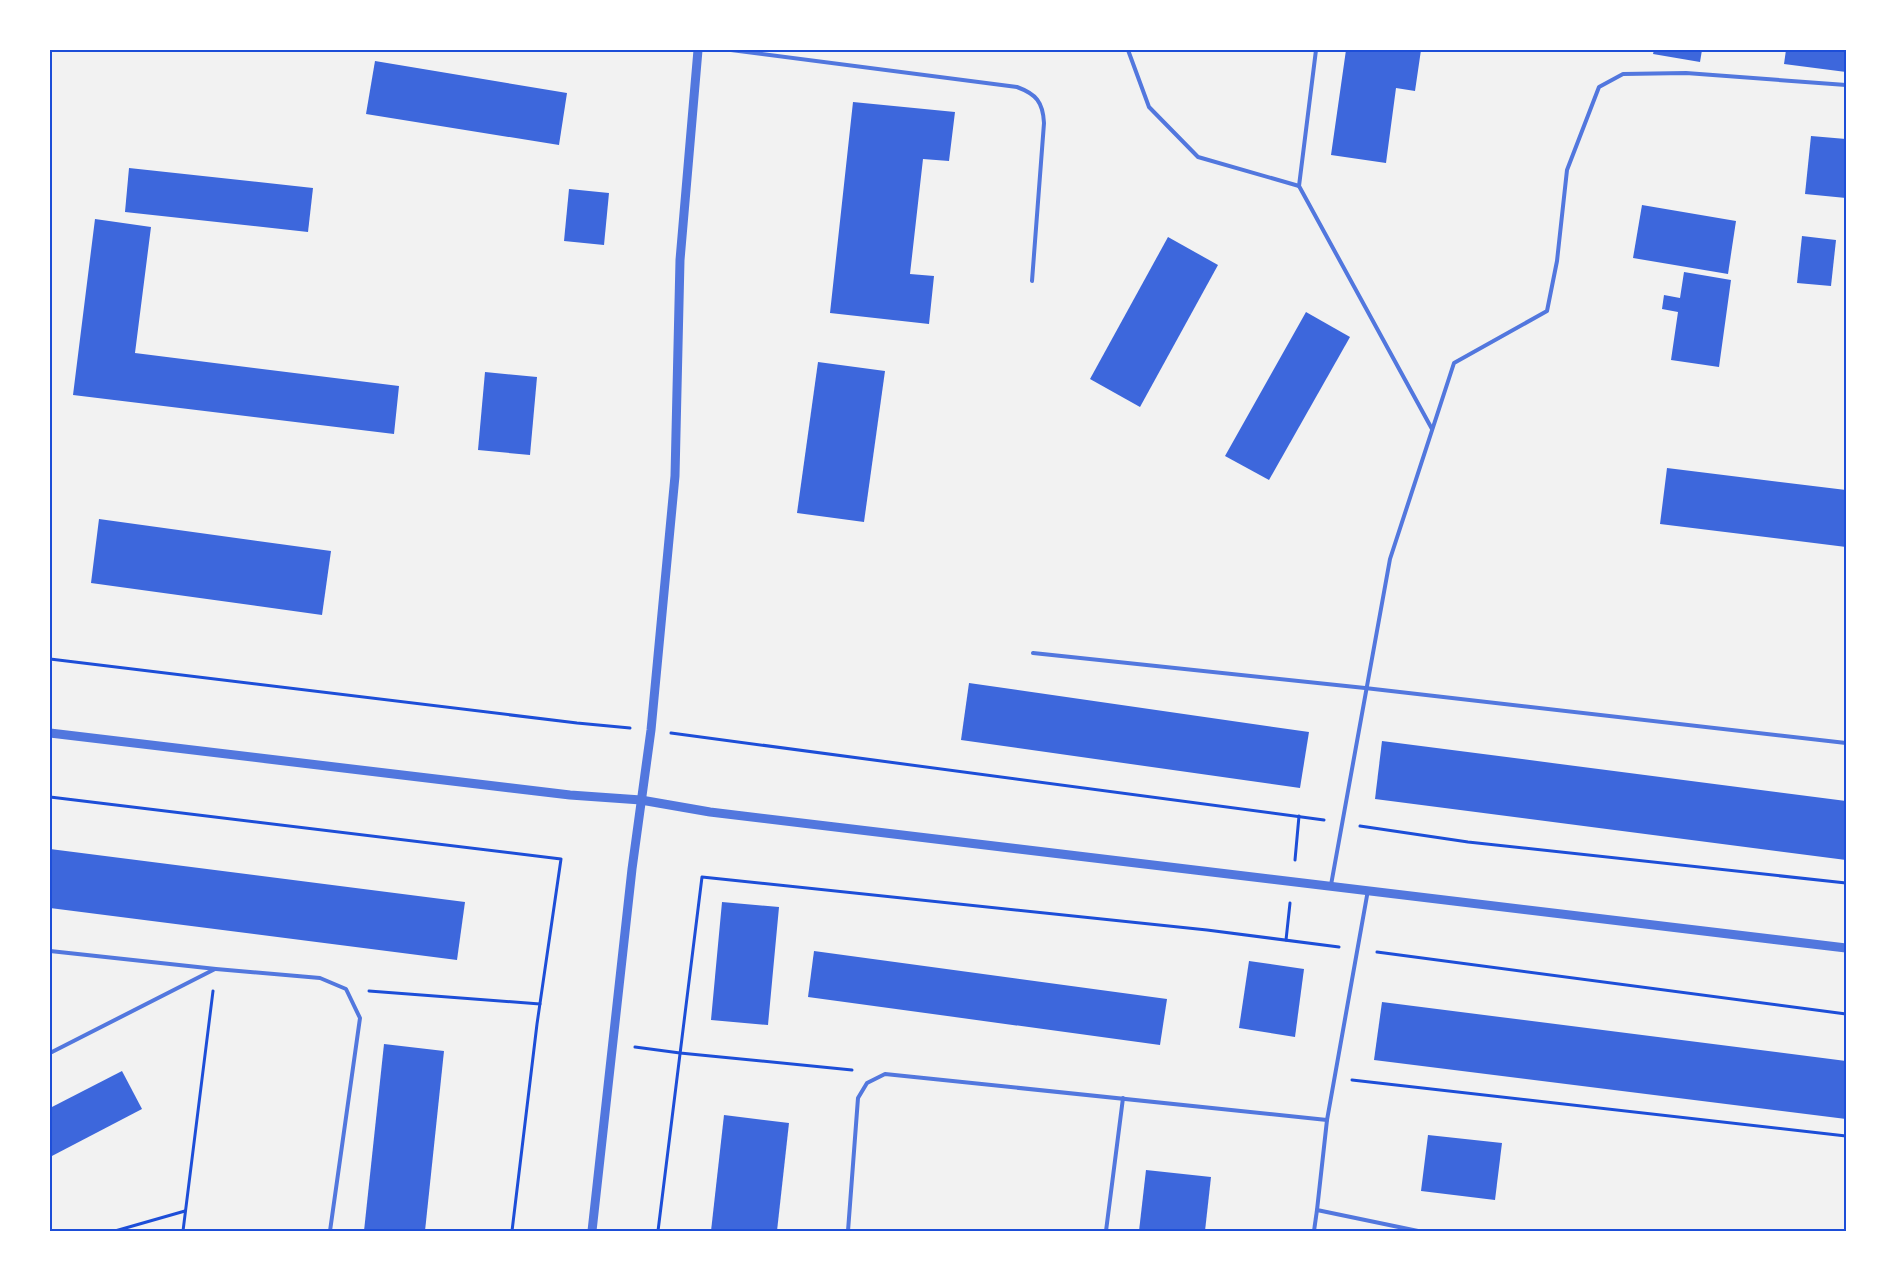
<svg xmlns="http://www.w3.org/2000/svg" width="1896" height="1281" viewBox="0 0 1896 1281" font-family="'Libre Baskerville',serif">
<rect width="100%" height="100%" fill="#f2f2f2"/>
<g fill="#3d67dc">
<polygon points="1346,50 1421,50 1415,91 1396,88 1386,163 1331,155"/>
<polygon points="1654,50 1702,50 1700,62 1653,54"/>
<polygon points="1786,50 1846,50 1846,72 1784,64"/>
<polygon points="375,61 567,93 559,145 366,114"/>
<polygon points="853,102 955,112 949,161 923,159 910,274 934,276 929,324 830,313"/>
<polygon points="1811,136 1846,139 1846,198 1805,194"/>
<polygon points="129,168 313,188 308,232 125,212"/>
<polygon points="569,189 609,193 604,245 564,241"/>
<polygon points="1642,205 1736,221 1728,274 1633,258"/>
<polygon points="95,219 151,227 135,353 399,386 394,434 73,395"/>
<polygon points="1802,236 1836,240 1831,286 1797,283"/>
<polygon points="1168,237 1218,265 1140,407 1090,379"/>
<polygon points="1684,272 1731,280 1719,367 1671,360 1678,312 1662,309 1664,295 1680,298"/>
<polygon points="1306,312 1350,337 1269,480 1225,456"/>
<polygon points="818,362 885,371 864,522 797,513"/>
<polygon points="485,372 537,377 530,455 478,450"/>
<polygon points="1667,468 1846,490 1846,547 1660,524"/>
<polygon points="99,519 331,551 322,615 91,583"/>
<polygon points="969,683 1309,732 1300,788 961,740"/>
<polygon points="1382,741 1846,801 1846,860 1375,799"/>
<polygon points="50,849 465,902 457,960 50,908"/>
<polygon points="722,902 779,907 768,1025 711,1020"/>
<polygon points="814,951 1167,999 1160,1045 808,997"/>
<polygon points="1249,961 1304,969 1295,1037 1239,1028"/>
<polygon points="1382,1002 1846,1061 1846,1119 1374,1060"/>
<polygon points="384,1044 444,1051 425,1231 364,1231"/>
<polygon points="122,1071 142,1109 50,1157 50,1108"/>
<polygon points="724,1115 789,1123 777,1231 711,1231"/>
<polygon points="1428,1135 1502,1143 1495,1200 1421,1191"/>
<polygon points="1146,1170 1211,1177 1205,1231 1139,1231"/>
</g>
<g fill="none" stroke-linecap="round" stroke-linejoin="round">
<g stroke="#1d4ed8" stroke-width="3">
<polyline points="50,659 577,723 630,728"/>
<polyline points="671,733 1324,820"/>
<polyline points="50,797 561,859 537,1024 512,1231"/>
<polyline points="1360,826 1468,842 1846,883"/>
<polyline points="1295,860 1299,816"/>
<polyline points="1286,940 1290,903"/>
<polyline points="1377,952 1846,1014"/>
<polyline points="369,991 540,1004"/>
<polyline points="635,1047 680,1053 852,1070"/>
<polyline points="1352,1080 1846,1136"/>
<polyline points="115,1231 185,1211"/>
<polyline points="183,1231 213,991"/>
<polyline points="658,1231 702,877 1207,930 1339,947"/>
</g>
<g stroke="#5277de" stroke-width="4">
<path d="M731,50L1017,87C1036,94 1043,102 1044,123L1032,281"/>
<polyline points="1128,50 1149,107 1198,157 1299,186"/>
<polyline points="1316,50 1299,186 1432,429"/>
<polyline points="1033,653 1365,688 1846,743"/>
<polyline points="1331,885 1390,559 1454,363 1547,311 1557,261 1567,170 1599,87 1623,74 1686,73 1846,85"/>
<polyline points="1368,890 1327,1120 1317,1210 1418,1231"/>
<polyline points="50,951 216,969 320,978 346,989 360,1018 330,1231"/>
<polyline points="50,1053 215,969"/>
<polyline points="848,1231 858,1098 867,1083 885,1074 1327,1120"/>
<polyline points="1106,1231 1123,1098"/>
<polyline points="1314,1231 1317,1210"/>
</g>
<g stroke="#5277de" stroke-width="9">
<polyline points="50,733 570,795 641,800 710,812 1846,948"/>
<polyline points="592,1231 632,869 651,730 675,476 680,260 698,50"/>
</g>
</g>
<rect width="1896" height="1281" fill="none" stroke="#ffffff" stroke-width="102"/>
<rect x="51" y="51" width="1794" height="1179" fill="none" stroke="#1d4ed8" stroke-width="2"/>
</svg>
